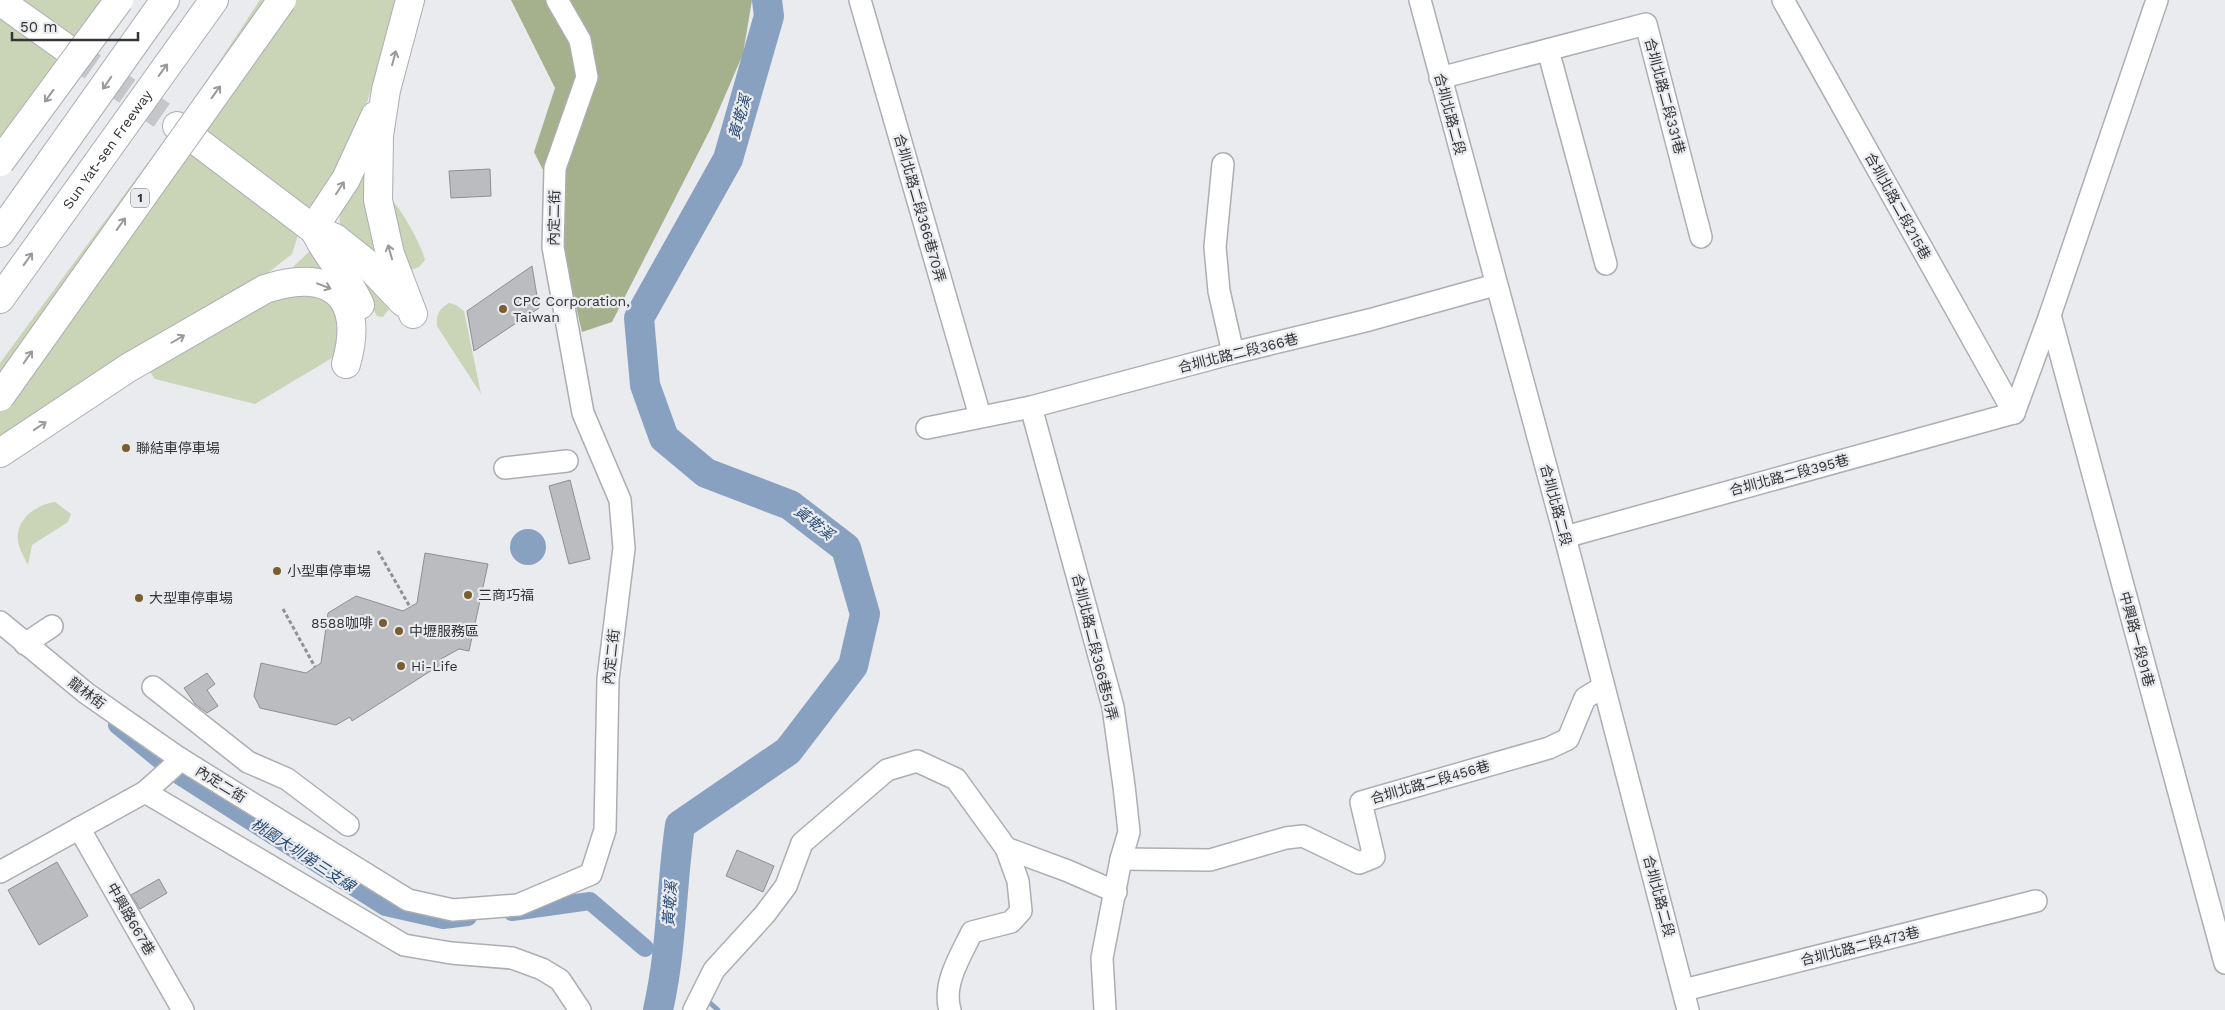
<svg xmlns="http://www.w3.org/2000/svg" width="2225" height="1010" viewBox="0 0 2225 1010" font-family="'Work Sans','Noto Sans TC',sans-serif">
<rect width="100%" height="100%" fill="#e9ebef"/>
<g fill="#cad4b7">
<polygon points="10,0 109,0 78,43"/>
<polygon points="260,0 398,0 352,152 326,199 308,207 300,207 184,115"/>
<polygon points="0,17 66,59 0,152"/>
<polygon points="169,134 299,232 292,254 246,290 0,445 0,363"/>
<path d="M360,169L365,173L368,210L379,257L341,230C335,208 350,189 360,169Z"/>
<path d="M387,195C400,206 421,244 425,260L419,267L410,270L402,265Z"/>
<polygon points="311,250 341,279 296,271 292,268"/>
<polygon points="344,252 381,294 389,309 383,317 377,316 356,280"/>
<polygon points="316,290 340,315 337,355 255,404 155,379 150,372 270,299"/>
<path d="M449,303L456,305L464,311L481,394L437,326C436,314 439,309 449,303Z"/>
<path d="M55,502L71,514L68,522L32,545L28,565C25,559 21,552 19,546C12,522 34,505 55,502Z"/>
</g>
<polygon fill="#a5b18c" points="511,0 752,0 743,54 711,128 612,322 582,332 545,174 534,152 555,88"/>
<circle fill="#89a1c0" cx="528" cy="547" r="18"/>
<g fill="none" stroke-linecap="round" stroke-linejoin="round">
<polyline stroke="#89a1c0" stroke-width="5" points="709,1002 718,1010"/>
<g stroke="#89a1c0" stroke-width="18">
<polyline points="117,725 178,775 385,907 443,920 468,917"/>
<polyline points="512,912 590,901 645,948"/>
</g>
<path stroke="#89a1c0" stroke-width="30" d="M658,1010C672,949 671,887 680,825L788,751L853,666L865,614L846,548L790,505L706,473L664,438L645,385L639,318L728,159L769,16L767,0"/>
</g>
<g fill="#babcc0" stroke="#8d8f93">
<polygon points="490,169 491,196 451,198 449,171"/>
<polygon points="532,266 539,308 474,351 467,311"/>
<polygon points="570,480 590,559 569,564 549,486"/>
<polygon points="425,553 488,564 469,651 459,649 441,659 440,665 352,721 350,717 336,725 260,708 254,696 261,663 306,673 321,663 328,613 356,596 403,611 417,603"/>
<polygon points="207,673 215,684 207,690 218,706 207,713 195,704 184,688"/>
<polygon points="737,850 774,866 763,892 726,876"/>
<polygon points="57,862 88,916 39,945 8,890"/>
<polygon points="159,879 167,893 140,909 131,895"/>
</g>
<g fill="none" stroke-linecap="round" stroke-linejoin="round">
<polyline stroke="#c5c6ca" stroke-width="28" stroke-dasharray="28 14" stroke-linecap="butt" points="70,51 177,126"/>
<g stroke="#acaeb2" stroke-width="24">
<g id="minor">
<polyline points="860,0 980,416"/>
<polyline points="1420,0 1565,537 1688,1010"/>
<polyline points="1783,0 2014,413"/>
<polyline points="1548,50 1606,264"/>
<polyline points="1440,78 1646,24 1701,237"/>
<polyline points="1223,164 1215,247 1219,291 1233,353"/>
<polyline points="2050,315 2225,963"/>
<polyline points="1031,407 1113,707 1124,786 1129,832 1121,859 1102,958 1105,1010"/>
<polyline points="2014,413 2050,315 2157,0"/>
<polyline points="927,428 1031,407 1233,353 1369,320 1495,285"/>
<polyline points="505,468 567,461"/>
<polyline points="1565,537 2014,413"/>
<polyline points="0,622 86,693 179,758 408,900 453,910 518,905 591,874 605,830 608,679 624,548 620,500 583,413 553,247 555,168 587,77 580,40 557,0"/>
<polyline points="25,644 52,626"/>
<polyline points="153,687 248,762 287,779 348,825"/>
<polyline points="145,792 404,945 451,953 512,958 542,969 560,980 580,1010"/>
<polyline points="79,828 183,1010"/>
<polyline points="1121,859 1210,860 1286,838 1303,836 1359,863 1374,857 1361,802 1549,748 1568,739 1585,698 1603,687"/>
<polyline points="0,872 145,792 174,766 179,758"/>
<polyline points="1684,990 2036,901"/>
<polyline points="694,1010 714,970 765,914 786,886 802,843 887,770 917,761 956,779 1006,848 1068,871 1116,892"/>
<path d="M950,1010C942,984 961,955 972,932L1011,922L1021,911L1018,881L1006,848"/>
</g>
</g>
<g stroke="#acaeb2" stroke-width="30">
<g id="highway">
<polyline points="410,0 386,90 379,136 378,200 390,254 413,314"/>
<polyline points="0,1 70,51"/>
<polyline points="177,126 313,229 335,238 365,262 403,302"/>
<polyline points="313,229 346,179 375,116"/>
<path d="M314,229C326,256 348,277 360,305"/>
<polyline points="0,233 165,0"/>
<path id="s1" d="M0,299L214,0"/>
<path d="M0,453L128,368L265,289C329,267 366,295 346,364"/>
</g>
</g>
<g stroke="#909194" stroke-width="3" stroke-dasharray="4 2.5" stroke-linecap="butt">
<polyline points="378,551 410,607"/>
<polyline points="283,609 315,667"/>
</g>
<use href="#minor" stroke="#fff" stroke-width="21"/>
<use href="#highway" stroke="#fff" stroke-width="28"/>
<g stroke="#acaeb2" stroke-width="30" stroke-linecap="butt">
<g id="highway-bridge">
<polyline points="0,162 119,0"/>
<polyline points="0,397 282,0"/>
</g>
</g>
<use href="#highway-bridge" stroke="#fff" stroke-width="28"/>
</g>
<defs><path id="oneway-shaft" d="M-6 0H5M1.5-3L5.5 0L1.5 3" fill="none" stroke-width="1.6" stroke-linecap="round" stroke-linejoin="round" transform="scale(1.25)"/></defs>
<g stroke="#9a9a9a">
<use href="#oneway-shaft" transform="translate(394 58) rotate(-75)"/>
<use href="#oneway-shaft" transform="translate(163 70) rotate(-54)"/>
<use href="#oneway-shaft" transform="translate(107 83) rotate(125)"/>
<use href="#oneway-shaft" transform="translate(216 92) rotate(-54)"/>
<use href="#oneway-shaft" transform="translate(49 96) rotate(126)"/>
<use href="#oneway-shaft" transform="translate(340 188) rotate(-57)"/>
<use href="#oneway-shaft" transform="translate(121 224) rotate(-54)"/>
<use href="#oneway-shaft" transform="translate(390 252) rotate(-106)"/>
<use href="#oneway-shaft" transform="translate(28 259) rotate(-55)"/>
<use href="#oneway-shaft" transform="translate(324 286) rotate(21)"/>
<use href="#oneway-shaft" transform="translate(178 339) rotate(-30)"/>
<use href="#oneway-shaft" transform="translate(28 357) rotate(-55)"/>
<use href="#oneway-shaft" transform="translate(40 426) rotate(-34)"/>
</g>
<g fill="#7a5e30" stroke="#e9ebef" stroke-width="2">
<circle cx="503" cy="309" r="5"/>
<circle cx="126" cy="448" r="5"/>
<circle cx="277" cy="571" r="5"/>
<circle cx="468" cy="595" r="5"/>
<circle cx="139" cy="598" r="5"/>
<circle cx="383" cy="623" r="5"/>
<circle cx="399" cy="631" r="5"/>
<circle cx="401" cy="666" r="5"/>
</g>
<g text-anchor="middle" dominant-baseline="central" stroke-width="4.5" stroke-linejoin="round" paint-order="stroke">
<rect fill="#e9ebef" stroke="#6a6b6e" stroke-width="1" x="131" y="188.5" width="18" height="19" rx="4"/>
<g font-size="12" font-weight="bold" fill="#343436">
<text x="140" y="198">1</text>
</g>
<g font-size="14" fill="#343436" stroke="#e9ebef">
<text transform="translate(1665 96) rotate(75)">合圳北路二段331巷</text>
<text transform="translate(1450 114) rotate(75)">合圳北路二段</text>
<text stroke="none"><textPath href="#s1" startOffset="184">Sun Yat-sen Freeway</textPath></text>
<text transform="translate(1898 206) rotate(61)">合圳北路二段215巷</text>
<text transform="translate(920 208) rotate(74)">合圳北路二段366巷70弄</text>
<text transform="translate(554 218) rotate(-89)">內定二街</text>
<text transform="translate(1238 353) rotate(-14)">合圳北路二段366巷</text>
<text transform="translate(1789 475) rotate(-15)">合圳北路二段395巷</text>
<text transform="translate(1556 505) rotate(75)">合圳北路二段</text>
<text transform="translate(2137 639) rotate(75)">中興路一段91巷</text>
<text transform="translate(1095 647) rotate(76)">合圳北路二段366巷51弄</text>
<text transform="translate(611 657) rotate(-84)">內定二街</text>
<text transform="translate(87 693) rotate(37)">龍林街</text>
<text transform="translate(1430 782) rotate(-16)">合圳北路二段456巷</text>
<text transform="translate(221 784) rotate(32)">內定二街</text>
<text transform="translate(1659 896) rotate(75)">合圳北路二段</text>
<text transform="translate(131 919) rotate(60)">中興路667巷</text>
<text transform="translate(1860 946) rotate(-14)">合圳北路二段473巷</text>
</g>
<g font-size="14" fill="#343436" stroke="#e9ebef" text-anchor="start">
<text x="513" y="301">CPC Corporation,<tspan x="513" dy="16">Taiwan</tspan></text>
<text x="136" y="448">聯結車停車場</text>
<text x="287" y="571">小型車停車場</text>
<text x="478" y="595">三商巧福</text>
<text x="149" y="598">大型車停車場</text>
<text x="373" y="623" text-anchor="end">8588咖啡</text>
<text x="409" y="631">中壢服務區</text>
<text x="411" y="666">Hi-Life</text>
</g>
<g font-size="15" font-style="italic" fill="#264974" stroke="#e9ebef">
<text transform="translate(740 117) rotate(-74)">黃墘溪</text>
<text transform="translate(814 523) rotate(38)">黃墘溪</text>
<text transform="translate(303 855) rotate(33)">桃園大圳第三支線</text>
<text transform="translate(670 904) rotate(-86)">黃墘溪</text>
</g>
</g>
<path d="M12 32v8h126v-8" fill="none" stroke="#343436" stroke-width="2.5"/>
<text x="20" y="32" font-size="15" fill="#343436" stroke="#e9ebef" stroke-width="4" paint-order="stroke">50 m</text>
</svg>
